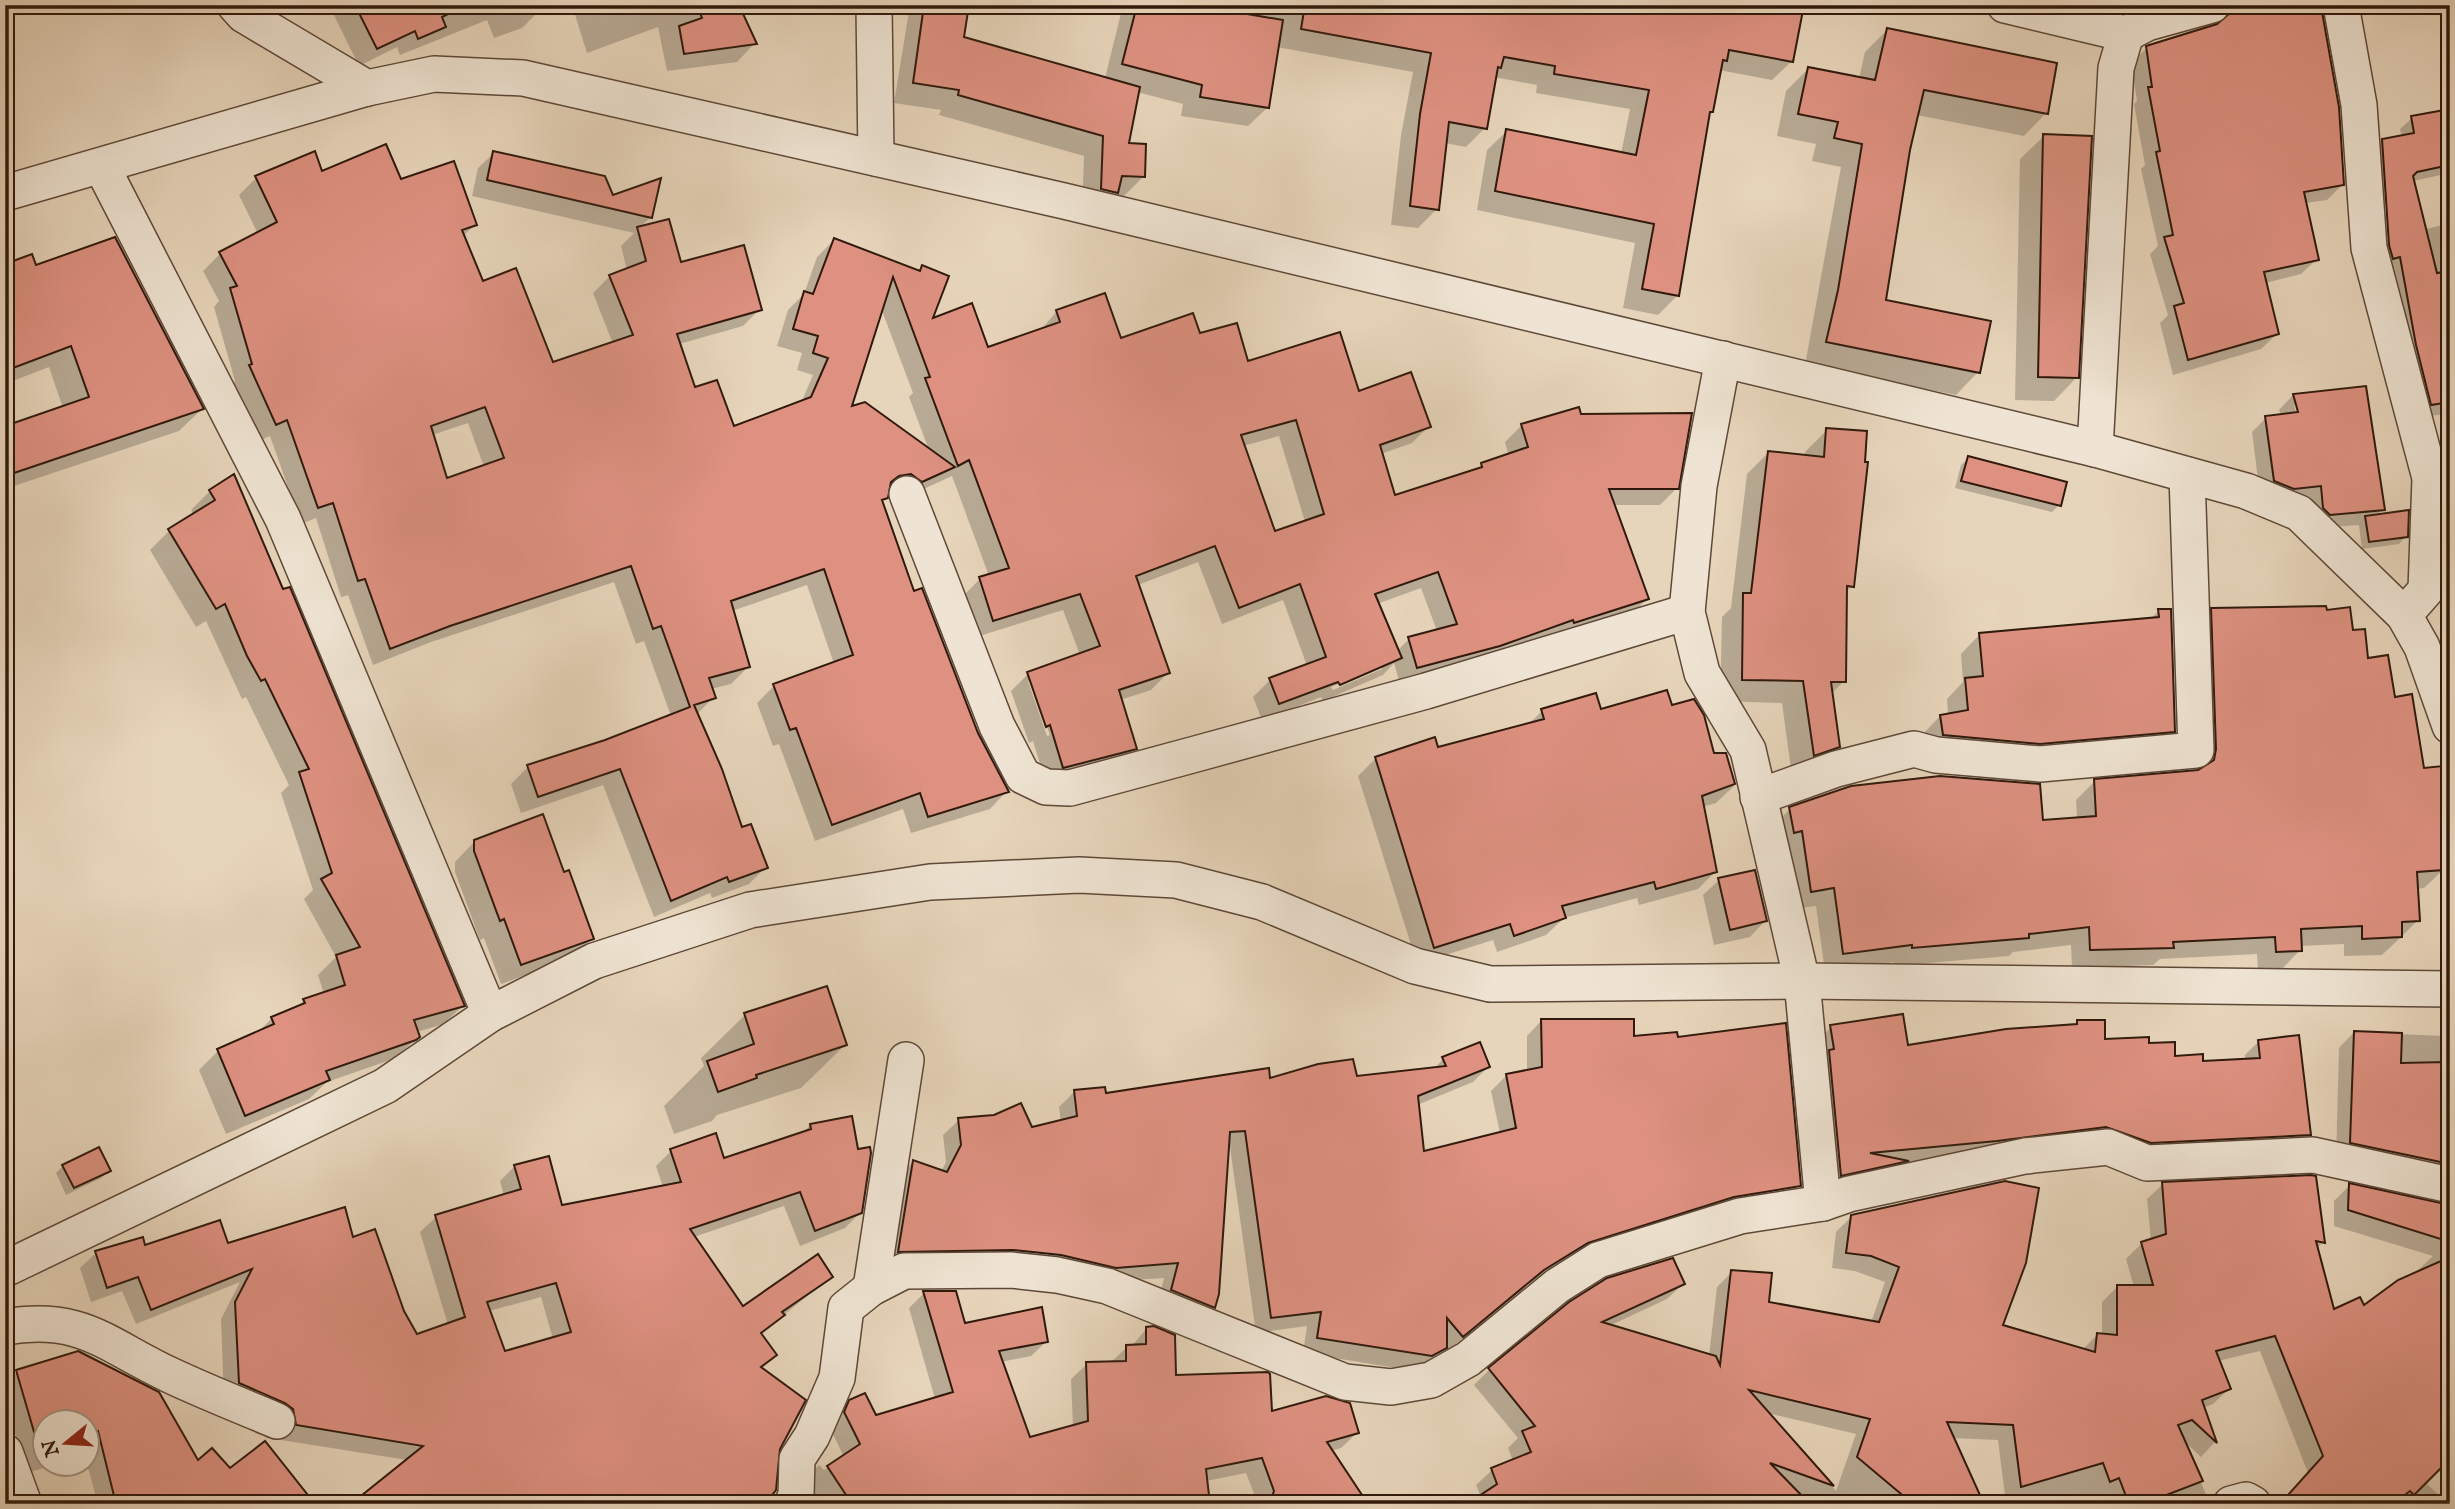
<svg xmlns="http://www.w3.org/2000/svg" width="2455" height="1509" viewBox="0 0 2455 1509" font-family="'IM FELL English',serif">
<rect width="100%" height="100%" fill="#e7d5bb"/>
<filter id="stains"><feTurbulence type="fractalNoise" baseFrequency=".00286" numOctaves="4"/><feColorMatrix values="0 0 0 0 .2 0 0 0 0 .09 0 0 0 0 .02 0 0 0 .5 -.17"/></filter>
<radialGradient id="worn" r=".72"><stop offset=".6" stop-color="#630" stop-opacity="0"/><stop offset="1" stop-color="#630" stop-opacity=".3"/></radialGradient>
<g fill="#0003" fill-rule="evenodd">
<polygon points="329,5 538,5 540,10 522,28 494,38 487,20 400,55 397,47 359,66"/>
<polygon points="572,5 740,5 737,6 754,44 737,62 667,71 658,27 587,53"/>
<polygon points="910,5 967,5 963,38 1105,78 1123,5 1802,5 1792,61 1772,80 1719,70 1712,111 1708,115 1677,296 1658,315 1623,308 1635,243 1477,210 1487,150 1507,131 1621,154 1630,109 1536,93 1537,85 1494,77 1485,128 1466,147 1445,143 1437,209 1418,228 1391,225 1401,135 1413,72 1277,47 1268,107 1248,126 1181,116 1183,104 1137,92 1126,145 1144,176 1124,196 1113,196 1082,209 1084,156 939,115 941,110 894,103"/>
<polygon points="1887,30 2046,113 2024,136 1917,115 1884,301 1978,372 1956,395 1805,365 1841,167 1812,161 1816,144 1777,136 1786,91 1808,69 1859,79 1865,52"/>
<polygon points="2147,48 2343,184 2327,200 2305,203 2317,259 2301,274 2265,283 2277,334 2261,349 2173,375 2160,323 2168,315 2150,254 2158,246 2141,169 2145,165 2134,104 2137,101 2131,63"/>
<polygon points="2450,110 2450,173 2413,181 2402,195 2374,204 2371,153 2382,141 2402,137 2400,129 2412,118"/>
<polygon points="2044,136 2077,377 2054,401 2015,400 2020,159"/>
<path d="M494,153L612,198L651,217L639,228L679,264L760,309L743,326L679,344L694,390L733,428L801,403L813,375L797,370L802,353L777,346L788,310L804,294L817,257L834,240L918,272L923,267L930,321L987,349L1040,331L1056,312L1104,295L1120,340L1199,335L1247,363L1358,393L1429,426L1412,443L1381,454L1394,497L1477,470L1482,465L1509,456L1505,442L1522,425L1580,415L1677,488L1660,505H1613L1647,599L1630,616L1400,684L1394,663L1383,675L1323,701L1321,697L1262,720L1253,697L1270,680L1307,666L1283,600L1222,624L1198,562L1138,585L1168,673L1151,690L1120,700L1135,748L1118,765L1046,784L1033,741L1029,743L1011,691L1028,674L1080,655L1063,610L976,637L963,596L980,579L989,576L952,476L904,498L893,491H887L881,502L913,593L1006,792L990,809L911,833L903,809L815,841L779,744L773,746L757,703L774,686L834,664L807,585L732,611L748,667L731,684L711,689L714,697L696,715L740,830L766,867L749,884L712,898L710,893L654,917L603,785L521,813L511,784L528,767L671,716L644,641L636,644L614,582L431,642L373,665L348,595L341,597L316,518L301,524L270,436L259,441L233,384L235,381L214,307L219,301L203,271L220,254L258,234L239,195L256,178L321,174L400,181L475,225L463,236L482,283L552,364L613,344L593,293L610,276L627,270L621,246L634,233L472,196L478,168ZM881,308L913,393L909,397L929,450L850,409ZM468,423L484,467L446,481L432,435ZM1279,436L1305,522L1274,533L1243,446ZM1421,588L1437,631L1409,639L1397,651L1377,604ZM1382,665V669L1333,690L1331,687ZM1028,681H1031L1050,735L1047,736Z"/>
<polygon points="2450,223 2450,413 2418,418 2382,251 2396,237"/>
<polygon points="5,266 35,267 202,409 179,431 5,489 5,428 63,408 49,367 5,384"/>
<path d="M2293,395L2383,509L2376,516L2406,536L2399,544L2362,549L2359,525L2315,528L2260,495L2252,432L2266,418L2281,416L2279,410ZM2294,405H2298L2302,419L2298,420Z"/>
<polygon points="1827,430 1852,586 1845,592 1844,681 1831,694 1838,747 1816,769 1792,776 1782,703 1720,701 1722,617 1731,608 1747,474 1769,452 1804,457 1805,452"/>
<polygon points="1969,458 2059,505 2052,512 1955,488 1961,465"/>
<polygon points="2450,471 2450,500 2445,500 2445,476"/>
<polygon points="233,477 463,1005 444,1024 416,1032 418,1037 396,1058 327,1082 309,1099 226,1134 199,1070 218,1051 257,1033 272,1018 297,1008 304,1000 324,994 318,975 336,957 304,899 313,890 281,793 289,785 246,697 242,699 206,621 196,627 150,550 169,531 194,515 191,510 210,491"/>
<polygon points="2212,610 2325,612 2352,632 2393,699 2447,833 2441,839 2443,870 2424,888 2416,889 2418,920 2399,939 2382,955 2344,956 2344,944 2300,946 2300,950 2282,969 2258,970 2257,954 2160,959 2153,965 2072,968 2071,945 2013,952 2009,956 1894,966 1894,962 1825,972 1816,906 1793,909 1771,828 1790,809 2042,821 2077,819 2076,800 2095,781 2198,772 2194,628"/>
<polygon points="2159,611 2174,731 2154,750 2020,763 1921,736 1940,716 1948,715 1947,699 1963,682 1961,654 1980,634 2149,620"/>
<polygon points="1671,707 1713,755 1725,754 1734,786 1716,803 1702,807 1715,872 1698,889 1639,905 1637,898 1564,918 1546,935 1497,952 1493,940 1417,964 1358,776 1376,758 1437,749 1527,726 1542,711"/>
<polygon points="475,841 563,874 592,938 572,958 501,984 484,938 480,940 455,872 455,862"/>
<polygon points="1719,880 1765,921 1750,937 1714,945 1703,895"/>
<polygon points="745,1015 845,1045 801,1088 717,1115 712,1121 674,1134 664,1106 704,1066 701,1058"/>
<polygon points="1542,1020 1632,1038 1799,1185 1784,1201 1570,1258 1527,1285 1447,1351 1444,1348 1415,1371 1303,1353 1307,1326 1256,1333 1229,1140 1214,1307 1199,1322 1157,1306 1164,1278 1100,1282 884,1267 898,1177 913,1162 941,1172 946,1162 943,1135 959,1120 1031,1129 1061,1122 1059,1107 1074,1092 1104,1095 1269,1080 1355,1078 1433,1070 1443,1059 1488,1067 1473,1082 1417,1105 1422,1153 1500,1133 1491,1091 1507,1075 1527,1071 1527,1036"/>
<polygon points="2077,1022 2103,1040 2147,1045 2174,1058 2202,1063 2245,1061 2245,1055 2259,1041 2310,1134 2295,1148 1982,1155 1905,1162 1892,1174 1827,1189 1817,1041 1831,1027 1906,1047 2073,1026"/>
<polygon points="2354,1032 2443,1036 2446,1115 2450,1115 2450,1188 2336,1158 2339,1048"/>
<path d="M810,1125L861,1212L845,1228L800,1246L784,1206L694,1237L742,1308L831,1276L760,1335L774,1355L761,1369L775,1457L770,1504H354L407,1460L281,1440L279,1425L224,1399L221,1319L240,1282L136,1324L122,1291L91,1302L80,1268L96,1253L144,1247L351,1239L416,1336L448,1325L420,1232L436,1217L504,1196L500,1181L515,1166L561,1207L663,1187L656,1166L671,1151L723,1160L803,1133ZM541,1297L553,1339L504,1354L489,1311Z"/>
<polygon points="63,1166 109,1171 101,1178 66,1195 56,1173"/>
<path d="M2163,1184L2323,1242L2316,1249L2333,1311L2363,1308L2413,1275L2433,1256L2334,1226V1201L2350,1185L2450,1205V1456L2425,1482L2448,1504H2281L2308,1473L2260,1351L2218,1361L2229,1389L2213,1404L2203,1408L2215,1442L2201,1457L2183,1440L2210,1504H2006L1998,1440L1952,1438L1982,1504H1470L1481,1497L1476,1485L1492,1470L1513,1461L1508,1448L1518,1438L1474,1385L1489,1370L1683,1284L1667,1299L1609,1326L1709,1356L1717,1287L1732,1272L1767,1304L1871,1323L1885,1282L1855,1271L1832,1268L1836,1232L1852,1216L2001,1326L2082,1350L2097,1335H2102V1302L2117,1287H2134L2126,1259L2142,1243L2151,1241L2147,1199ZM1767,1413L1856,1434L1836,1491Z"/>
<polygon points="924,1293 964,1325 1047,1341 1031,1356 1001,1362 1029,1439 1073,1427 1071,1379 1087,1364 1111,1362 1127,1347 1131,1347 1146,1329 1175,1377 1270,1413 1357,1433 1341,1448 1331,1451 1366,1504 1258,1504 1246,1473 1206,1481 1208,1504 802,1504 804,1480 819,1465 824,1470 844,1457 830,1428 834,1418 850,1402 875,1417 935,1399 909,1308"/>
<polygon points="17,1372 198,1463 229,1471 313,1504 98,1504 87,1464 88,1422 46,1422 46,1464 57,1464 27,1473 5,1400 5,1383"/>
<polygon points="330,1495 337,1504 319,1504"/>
</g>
<g fill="#de9181" stroke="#30190c" stroke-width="2" fill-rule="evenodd">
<polygon points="355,5 466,5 442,17 446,27 418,39 415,31 377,49"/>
<polygon points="697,5 739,5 757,44 684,54 679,26 702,18"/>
<polygon points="924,5 969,5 964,37 1140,87 1129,143 1146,144 1145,177 1122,176 1118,193 1101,189 1103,136 958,95 959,90 913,83"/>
<polygon points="1137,5 1194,5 1283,20 1269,108 1200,97 1202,85 1122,64"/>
<polygon points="1305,5 1804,5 1793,62 1729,50 1727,61 1723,60 1713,112 1710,112 1679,296 1642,289 1654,224 1495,191 1506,129 1636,155 1649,90 1554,74 1555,66 1504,57 1501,68 1498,67 1487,129 1449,122 1439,210 1410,206 1420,114 1431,53 1301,29"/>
<polygon points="2279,5 2285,5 2286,12 2321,6 2339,107 2344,185 2304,192 2319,260 2264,272 2279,334 2188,360 2174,306 2184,303 2164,237 2173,235 2156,152 2160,151 2148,87 2152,87 2146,46 2217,24 2230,13"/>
<polygon points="1887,28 2057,63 2048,114 1924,90 1910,150 1886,300 1991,321 1980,373 1826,342 1838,290 1862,144 1834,138 1838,122 1798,114 1808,67 1875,80"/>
<polygon points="2450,109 2450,165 2417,172 2413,176 2437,273 2450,271 2450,402 2431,405 2416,345 2400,257 2393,259 2389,245 2382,139 2414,133 2411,116"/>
<polygon points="2043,134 2092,136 2079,378 2038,377"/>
<path d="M386,144L401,179L454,161L477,225L462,230L483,281L516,268L553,362L633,335L609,275L646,261L637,227L669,219L681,262L744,245L762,310L677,334L695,387L717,380L734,426L811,397L828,358L813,353L818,336L793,329L804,291L813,294L834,238L920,271L922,265L949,276L933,318L972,303L988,347L1060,322L1056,310L1105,293L1121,338L1193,313L1200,333L1237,323L1248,361L1340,332L1359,391L1411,372L1431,427L1380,445L1395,495L1482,467L1481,463L1528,447L1521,424L1579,407L1581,414L1692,413L1679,489H1609L1649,599L1574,623L1573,620L1500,646L1417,668L1408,637L1457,624L1438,572L1375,594L1402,658L1340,685L1338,682L1279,704L1269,678L1326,657L1300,584L1239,608L1215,546L1136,576L1170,673L1119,690L1137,749L1063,768L1050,725L1046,727L1027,672L1100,646L1080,594L993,621L979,577L1009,568L969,460L958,466L925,378L930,377L893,277L852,406L865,402L955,467L922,482L911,474L899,476L891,482L888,498L882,500L914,591L922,588L978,733L1009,792L928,817L920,793L832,825L796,728L790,730L773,684L853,655L824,569L731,601L750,667L709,678L716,698L694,705L722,769L742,827L751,824L768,868L729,882L727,877L671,901L620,769L538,797L527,765L605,740L690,707L661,626L653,629L631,566L450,626L390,649L365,579L358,581L333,503L318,508L287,420L276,425L249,365L252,364L230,288L237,286L219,252L277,222L255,176L315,151L322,171ZM485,407L504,458L447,478L431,426ZM1296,420L1324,514L1275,531L1241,435Z"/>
<polygon points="493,151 605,176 613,195 661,178 652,218 487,180"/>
<polygon points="115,237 204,409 5,476 5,426 89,397 71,346 5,371 5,264 32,254 36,265"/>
<polygon points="2366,386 2385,510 2330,515 2323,508 2321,486 2294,489 2274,481 2265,416 2298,412 2293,394"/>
<polygon points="1826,428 1867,431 1865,462 1868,462 1854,587 1847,586 1846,682 1831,682 1840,747 1814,756 1803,681 1742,680 1743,593 1751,593 1768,451 1824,457"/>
<polygon points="1968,456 2067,482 2061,506 1961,481"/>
<polygon points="234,474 283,589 290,587 465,1006 414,1020 420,1037 416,1040 326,1071 330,1080 245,1116 217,1049 274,1024 271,1017 305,1003 303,999 345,985 336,955 360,947 321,879 332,873 299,772 309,769 265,679 261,681 247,656 225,604 216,609 168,529 215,500 209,490"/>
<polygon points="2409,510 2408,537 2369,542 2365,516"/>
<polygon points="2326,606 2327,610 2350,607 2353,630 2365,629 2368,658 2388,655 2395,697 2412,694 2424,768 2443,766 2449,834 2442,834 2444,870 2417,872 2420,921 2402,922 2402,937 2362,939 2362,926 2301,929 2302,951 2276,952 2275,937 2173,942 2174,948 2090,950 2089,927 2029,934 2029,938 1912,948 1912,945 1843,954 1834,888 1811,892 1802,831 1794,833 1789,807 1851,786 1940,776 2040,784 2043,820 2096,816 2094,779 2198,770 2214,760 2216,749 2211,608"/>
<polygon points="2158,609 2171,609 2175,732 2040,744 1943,735 1940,715 1968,710 1965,678 1983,676 1979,633 2159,617"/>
<polygon points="1667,690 1672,705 1694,699 1704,715 1714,753 1726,753 1735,784 1702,796 1717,872 1656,889 1654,882 1562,906 1566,918 1514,936 1510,924 1434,948 1375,757 1435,737 1438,747 1544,719 1541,709 1596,693 1601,709"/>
<polygon points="543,814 564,872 569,870 594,939 521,965 504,919 500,921 474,851 474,840"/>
<polygon points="1755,870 1767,921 1730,930 1718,878"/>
<polygon points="827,986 847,1045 756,1075 757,1078 718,1092 707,1061 754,1044 744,1013"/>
<polygon points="1903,1014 1908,1045 2006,1029 2077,1024 2077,1020 2105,1020 2105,1039 2149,1037 2149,1043 2175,1042 2175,1056 2203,1054 2203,1061 2260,1058 2258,1040 2299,1035 2311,1135 2151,1143 2106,1127 1997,1141 1870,1153 1909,1161 1841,1176 1829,1050 1834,1049 1830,1025"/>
<polygon points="1541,1019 1634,1019 1634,1036 1677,1032 1678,1037 1786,1023 1801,1186 1734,1197 1588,1243 1544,1270 1463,1337 1447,1318 1447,1348 1432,1356 1317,1338 1321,1312 1271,1318 1245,1131 1230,1132 1219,1294 1215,1308 1171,1290 1178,1263 1116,1268 1061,1255 1013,1250 898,1252 913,1160 947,1172 961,1145 958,1118 994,1115 1021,1103 1032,1127 1077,1116 1074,1090 1105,1087 1106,1093 1269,1068 1270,1078 1318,1064 1353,1059 1357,1076 1446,1066 1442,1057 1480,1042 1490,1067 1418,1096 1424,1151 1516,1128 1506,1074 1542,1067"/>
<polygon points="2354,1031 2402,1033 2401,1063 2446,1062 2450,1164 2350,1143"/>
<path d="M852,1116L858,1149L870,1147L871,1153L862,1213L815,1231L800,1192L690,1229L743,1306L818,1254L833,1277L782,1312L785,1315L761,1333L777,1355L761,1367L806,1400L780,1449L776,1490L765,1504H351L423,1446L296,1425L293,1409L285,1403L239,1383L235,1302L252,1269L151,1310L138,1277L107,1288L95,1251L143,1237L145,1245L220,1220L228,1243L345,1207L353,1237L375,1229L404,1311L417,1334L465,1317L435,1215L521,1189L514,1165L549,1156L562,1205L681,1182L670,1149L716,1133L724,1158L811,1129L810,1124ZM556,1283L571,1332L505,1351L487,1302Z"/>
<polygon points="99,1147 111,1171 74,1188 62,1165"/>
<polygon points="2311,1175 2316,1176 2325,1243 2316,1241 2334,1309 2360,1297 2364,1305 2398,1280 2450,1257 2450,1459 2414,1495 2410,1491 2393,1504 2280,1504 2323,1456 2275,1336 2216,1351 2231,1389 2202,1400 2217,1443 2192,1420 2178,1425 2203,1481 2143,1504 2129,1504 2119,1478 2110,1482 2103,1463 2021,1487 2013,1425 1947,1422 1984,1504 1913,1504 1857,1457 1870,1419 1749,1390 1834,1486 1770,1463 1810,1504 1467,1504 1497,1484 1491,1468 1531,1452 1522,1431 1535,1426 1488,1368 1569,1302 1607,1278 1673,1258 1685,1284 1602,1322 1716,1356 1720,1365 1731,1270 1772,1273 1769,1302 1879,1322 1899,1267 1871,1256 1846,1253 1851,1215 2005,1181 2039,1188 2026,1263 2003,1325 2095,1352 2097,1333 2117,1335 2117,1285 2153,1285 2141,1242 2166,1234 2162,1182"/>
<polygon points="2349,1183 2450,1205 2450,1242 2348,1210"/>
<polygon points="923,1291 956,1291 965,1323 1042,1307 1048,1342 999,1351 1030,1437 1088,1421 1086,1362 1126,1361 1126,1345 1146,1344 1146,1327 1154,1326 1175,1335 1176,1375 1268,1372 1270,1374 1272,1411 1326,1396 1350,1403 1359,1433 1327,1442 1368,1504 1269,1504 1274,1491 1262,1458 1206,1469 1210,1504 852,1504 827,1466 860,1444 844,1412 849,1400 865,1393 876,1415 953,1392"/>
<polygon points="78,1351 159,1392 198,1460 212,1448 230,1468 265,1441 315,1504 116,1504 98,1431 88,1434 88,1422 46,1422 46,1447 39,1449 16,1370"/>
</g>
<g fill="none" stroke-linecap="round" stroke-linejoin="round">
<g stroke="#5e4838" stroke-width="38">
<g id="minor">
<polyline points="235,5 244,15 367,88"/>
<polyline points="874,5 876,158"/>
<polyline points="2005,5 2126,34 2147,23 2212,5"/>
<polyline points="2341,5 2359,105 2369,248 2430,478 2426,590 2404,615"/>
<polyline points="102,167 283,519 490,1014"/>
<polyline points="5,193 367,88 434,74 523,78 1064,201 2095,449 2246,491 2299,513 2404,615 2422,647 2450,726"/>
<polyline points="1723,359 1699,486 1687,612 1702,673 1748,750 1802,981 1823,1203"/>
<polyline points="2095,449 2116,68 2126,34"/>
<polyline points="907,494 997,726 1023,776 1046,787 1070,788 1192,755 1426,691 1687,612"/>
<polyline points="1758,797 1836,769 1914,749 1936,755 2040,764 2196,750 2187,475"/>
<polyline points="5,1269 385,1086 490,1014 594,961 750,910 930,882 1079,875 1176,880 1262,902 1415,966 1490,984 1802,981 2450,989"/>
<polyline points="871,1288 906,1060"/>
<path d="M5,1327C83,1314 107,1346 172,1376C206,1392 242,1406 277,1421"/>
<polyline points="5,1452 24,1504"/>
<polyline points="792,1504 796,1495 797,1459 812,1436 837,1378 846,1308 871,1288 904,1271 1011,1270 1057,1275 1107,1286 1345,1382 1391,1387 1431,1380 1468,1359 1557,1286 1598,1260 1740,1216 1823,1203 1849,1194 2025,1156 2108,1147 2147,1163 2313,1155 2450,1185"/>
<polyline points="2231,1504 2246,1500 2253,1504"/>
</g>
</g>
<use href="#minor" stroke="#efe4d3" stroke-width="35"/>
</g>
<rect width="2455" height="1509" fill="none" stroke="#e7d5bb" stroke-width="28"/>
<rect x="7" y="7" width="2441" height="1495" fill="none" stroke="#30190c" stroke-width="3.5"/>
<rect x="14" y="14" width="2427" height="1481" fill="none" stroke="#30190c" stroke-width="2"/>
<g transform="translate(66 1443) rotate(252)"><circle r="33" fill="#efe4d3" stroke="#a39383" stroke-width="2"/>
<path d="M0-5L12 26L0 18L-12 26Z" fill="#8f2418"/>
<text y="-10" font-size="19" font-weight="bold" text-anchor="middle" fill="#30190c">N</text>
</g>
<rect width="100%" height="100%" filter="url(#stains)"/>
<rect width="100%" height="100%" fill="url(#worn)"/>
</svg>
